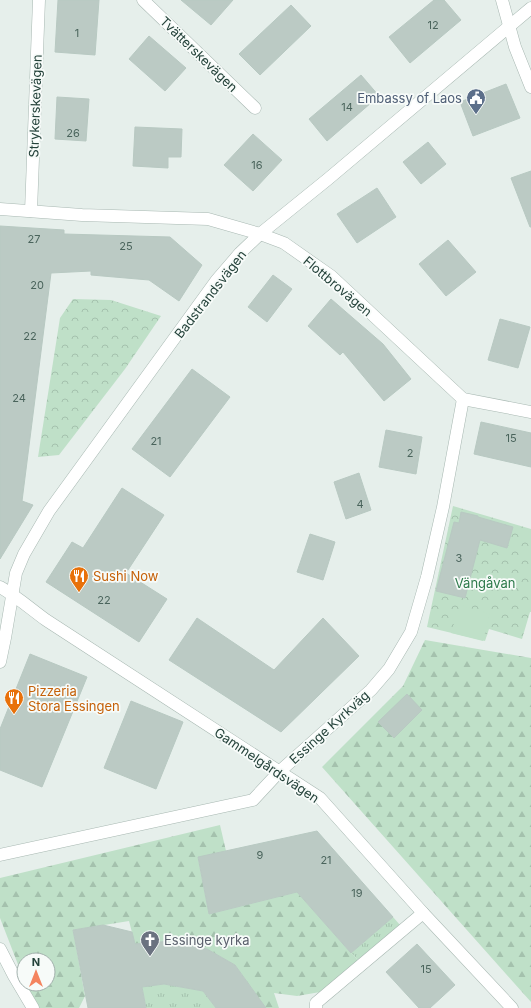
<svg xmlns="http://www.w3.org/2000/svg" width="531" height="1008" viewBox="0 0 531 1008" font-family="Inter,sans-serif">
<defs>
<pattern id="grass-tufts" width="24" height="20" patternUnits="userSpaceOnUse"><rect width="24" height="20" fill="#bfe0c8"/><path d="M3 7l-1-3M5 7V3M7 7l1-3M15 17l-1-3M17 17v-4M19 17l1-3" fill="none" stroke="#a4c1ad"/></pattern>
<pattern id="forest-firs" width="22" height="20" patternUnits="userSpaceOnUse"><rect width="22" height="20" fill="#bfe0c8"/><path d="M5 1l3.5 6h-7zM16 11l3.5 6h-7z" fill="#a4c1ad"/></pattern>
<pattern id="park-crowns" width="20" height="18" patternUnits="userSpaceOnUse"><rect width="20" height="18" fill="#bfe0c8"/><path d="M2 6a3 3 0 1 1 6 0M12 15a3 3 0 1 1 6 0" fill="none" stroke="#a4c1ad"/></pattern>
</defs>
<rect width="100%" height="100%" fill="#e6efeb"/>
<g fill="url(#grass-tufts)">
<polygon points="393,917 400,925 358,960 351,953"/>
<polygon points="164,984 203,991 216,1008 146,1008 142,987"/>
</g>
<g fill="url(#forest-firs)">
<polygon points="425,640 531,658 531,1002 322,767 403,686"/>
<polygon points="220,825 226,851 198,858 209,914 297,892 351,953 358,960 326,991 297,996 274,993 279,1008 266,1008 235,965 207,949 172,941 135,944 129,921 73,930 85,996 79,1008 39,1008 31,997 26,984 48,984 48,960 24,960 24,980 0,918 0,878"/>
</g>
<g fill="url(#park-crowns)">
<polygon points="73,299 111,300 161,316 125,369 59,455 38,457 60,318"/>
<polygon points="453,506 531,529 531,612 530,612 522,639 489,629 485,641 427,627"/>
</g>
<polygon fill="#bfe0c8" points="460,605 490,614 483,641 451,633"/>
<g fill="#bbcac4" stroke="#b8c9c2">
<polygon points="58,0 99,0 95,55 55,52"/>
<polygon points="181,0 233,0 211,25"/>
<polygon points="434,0 444,0 461,20 410,63 389,37"/>
<polygon points="291,5 311,26 260,75 239,54"/>
<polygon points="149,36 186,68 165,91 129,59"/>
<polygon points="361,75 379,96 327,141 309,119"/>
<polygon points="506,84 520,118 473,136 460,102"/>
<polygon points="57,97 89,99 86,141 55,139"/>
<polygon points="135,127 182,129 181,157 168,157 168,168 133,166"/>
<polygon points="253,134 282,160 253,191 224,165"/>
<polygon points="428,142 446,164 421,184 403,162"/>
<polygon points="531,171 531,227 530,227 511,178"/>
<polygon points="377,188 396,217 357,243 337,214"/>
<polygon points="0,226 64,230 64,234 170,237 202,265 179,301 149,280 91,275 91,271 51,273 22,501 33,505 0,559"/>
<polygon points="448,240 476,272 446,296 419,264"/>
<polygon points="273,275 292,289 267,322 248,307"/>
<polygon points="331,299 383,344 411,379 384,401 343,352 340,355 308,326"/>
<polygon points="500,319 530,327 518,368 488,360"/>
<polygon points="192,369 230,397 170,477 132,449"/>
<polygon points="481,422 531,433 531,467 474,454"/>
<polygon points="386,430 422,437 416,474 379,467"/>
<polygon points="359,473 371,510 346,519 334,482"/>
<polygon points="122,488 164,515 126,573 167,599 139,642 46,582 72,542 83,548"/>
<polygon points="461,512 478,516 478,517 513,527 507,548 480,540 465,598 436,591 454,522 459,523"/>
<polygon points="310,534 335,542 323,580 297,572"/>
<polygon points="197,618 274,670 323,618 359,656 281,732 169,660"/>
<polygon points="30,654 87,677 42,787 0,770 0,729"/>
<polygon points="407,694 422,710 394,738 378,722"/>
<polygon points="131,701 183,722 156,789 104,768"/>
<polygon points="317,831 393,917 351,953 297,892 209,914 198,857"/>
<polygon points="103,925 132,932 135,944 172,941 207,949 235,965 266,1008 216,1008 203,991 164,984 142,987 146,1008 88,1008 73,930"/>
<polygon points="417,944 455,985 430,1008 419,1008 386,972"/>
</g>
<g fill="none" stroke-linecap="round" stroke-linejoin="round">
<g stroke="#a8b8b2" stroke-width="13">
<g id="service">
<polyline points="0,949 14,976 33,1008"/>
<polyline points="316,1008 316,1003 423,913"/>
</g>
</g>
<g stroke="#a8b8b2" stroke-width="13">
<g id="minor">
<polyline points="143,0 255,108"/>
<polyline points="502,0 515,47 531,87"/>
<polyline points="0,209 82,215 208,219 260,234 284,243 331,276 463,399 531,412"/>
<polyline points="31,211 39,0"/>
<path d="M0,587C16,596 31,609 46,620L320,798L423,913L512,1008"/>
<polyline points="0,855 253,800 279,772 371,690 389,669 411,632 427,577 443,507 463,399"/>
</g>
</g>
<g stroke="#a8b8b2" stroke-width="13">
<polyline id="tertiary" points="0,662 5,638 16,573 24,554 49,511 216,281 240,253 260,234 328,179 531,8"/>
</g>
<use href="#service" stroke="#fff" stroke-width="12"/>
<use href="#minor" stroke="#fff" stroke-width="12"/>
<use href="#tertiary" stroke="#fff" stroke-width="12"/>
</g>
<defs>
<g id="civic-pin" transform="scale(1)"><path d="M0 17L-7.5 6A9.5 9.5 0 1 1 7.5 6Z" fill="#5c6f8a" stroke="#f7fbf9"/><path d="M-.6-6.5H3V-4.5H.6V-3L4-1V1h2V6H-6V1h2V-1L-.6-3ZM-1.2 2.5V6h2.4V2.5Z" fill="#fff"/></g>
<g id="restaurant-pin" transform="scale(1)"><path d="M0 17L-7.5 6A9.5 9.5 0 1 1 7.5 6Z" fill="#e8710a" stroke="#f7fbf9"/><path d="M-5-6h1v4h1v-4h1v4h1v-4h1v5L-1.5 .5V6h-2V.5L-5-1ZM5-6V6H3V1.5H1.5Q1.5-4 5-6Z" fill="#fff"/></g>
<g id="church-pin" transform="scale(1)"><path d="M0 17L-7.5 6A9.5 9.5 0 1 1 7.5 6Z" fill="#6b7280" stroke="#f7fbf9"/><path d="M-1.2-6h2.4v3.5h3.3v2.4h-3.3V6h-2.4V-.1h-3.3v-2.4h3.3Z" fill="#fff"/></g>
</defs>
<g fill-rule="evenodd">
<use href="#civic-pin" x="476" y="98"/>
<use href="#restaurant-pin" x="79" y="576"/>
<use href="#restaurant-pin" x="14" y="698"/>
<use href="#church-pin" x="150" y="940"/>
</g>
<g text-anchor="middle" dominant-baseline="central" stroke-width="3.5" stroke-linejoin="round" paint-order="stroke">
<g font-size="11" fill="#4a645c">
<text x="433" y="25">12</text>
<text x="77" y="33">1</text>
<text x="347" y="107">14</text>
<text x="73" y="133">26</text>
<text x="257" y="165">16</text>
<text x="34" y="239">27</text>
<text x="126" y="246">25</text>
<text x="37" y="285">20</text>
<text x="30" y="336">22</text>
<text x="19" y="398">24</text>
<text x="511" y="438">15</text>
<text x="156" y="441">21</text>
<text x="410" y="453">2</text>
<text x="360" y="504">4</text>
<text x="459" y="558">3</text>
<text x="104" y="600">22</text>
<text x="260" y="855">9</text>
<text x="326" y="860">21</text>
<text x="357" y="893">19</text>
<text x="426" y="969">15</text>
</g>
<g font-size="13" fill="#24423a" stroke="#f7fbf9">
<text transform="translate(199 54) rotate(44)">Tvätterskevägen</text>
<text transform="translate(35 106) rotate(-88)">Strykerskevägen</text>
<text transform="translate(338 286) rotate(40)">Flottbrovägen</text>
<text transform="translate(210 294) rotate(-52)">Badstrandsvägen</text>
<text transform="translate(329 727) rotate(-42)">Essinge Kyrkväg</text>
<text transform="translate(267 765) rotate(34)">Gammelgårdsvägen</text>
</g>
<g font-size="13" fill="#4e5e75" stroke="#f7fbf9" text-anchor="end">
<text x="462" y="98">Embassy of Laos</text>
</g>
<g font-size="13" fill="#c56008" stroke="#f7fbf9" text-anchor="start">
<text x="93" y="576">Sushi Now</text>
<text x="28" y="691">Pizzeria<tspan x="28" dy="15">Stora Essingen</tspan></text>
</g>
<g font-size="13" fill="#2d7a4b" stroke="#f7fbf9">
<text x="485" y="583">Vängåvan</text>
</g>
<g font-size="13" fill="#5b616d" stroke="#f7fbf9" text-anchor="start">
<text x="164" y="940">Essinge kyrka</text>
</g>
</g>
<g transform="translate(36 972)"><circle r="19" fill="#f7fbf9" stroke="#a3b1ad"/>
<path d="M0-3L7 15L0 10L-7 15Z" fill="#f4845f"/>
<text y="-6" font-size="11" font-weight="bold" text-anchor="middle" fill="#24423a">N</text>
</g>
</svg>
